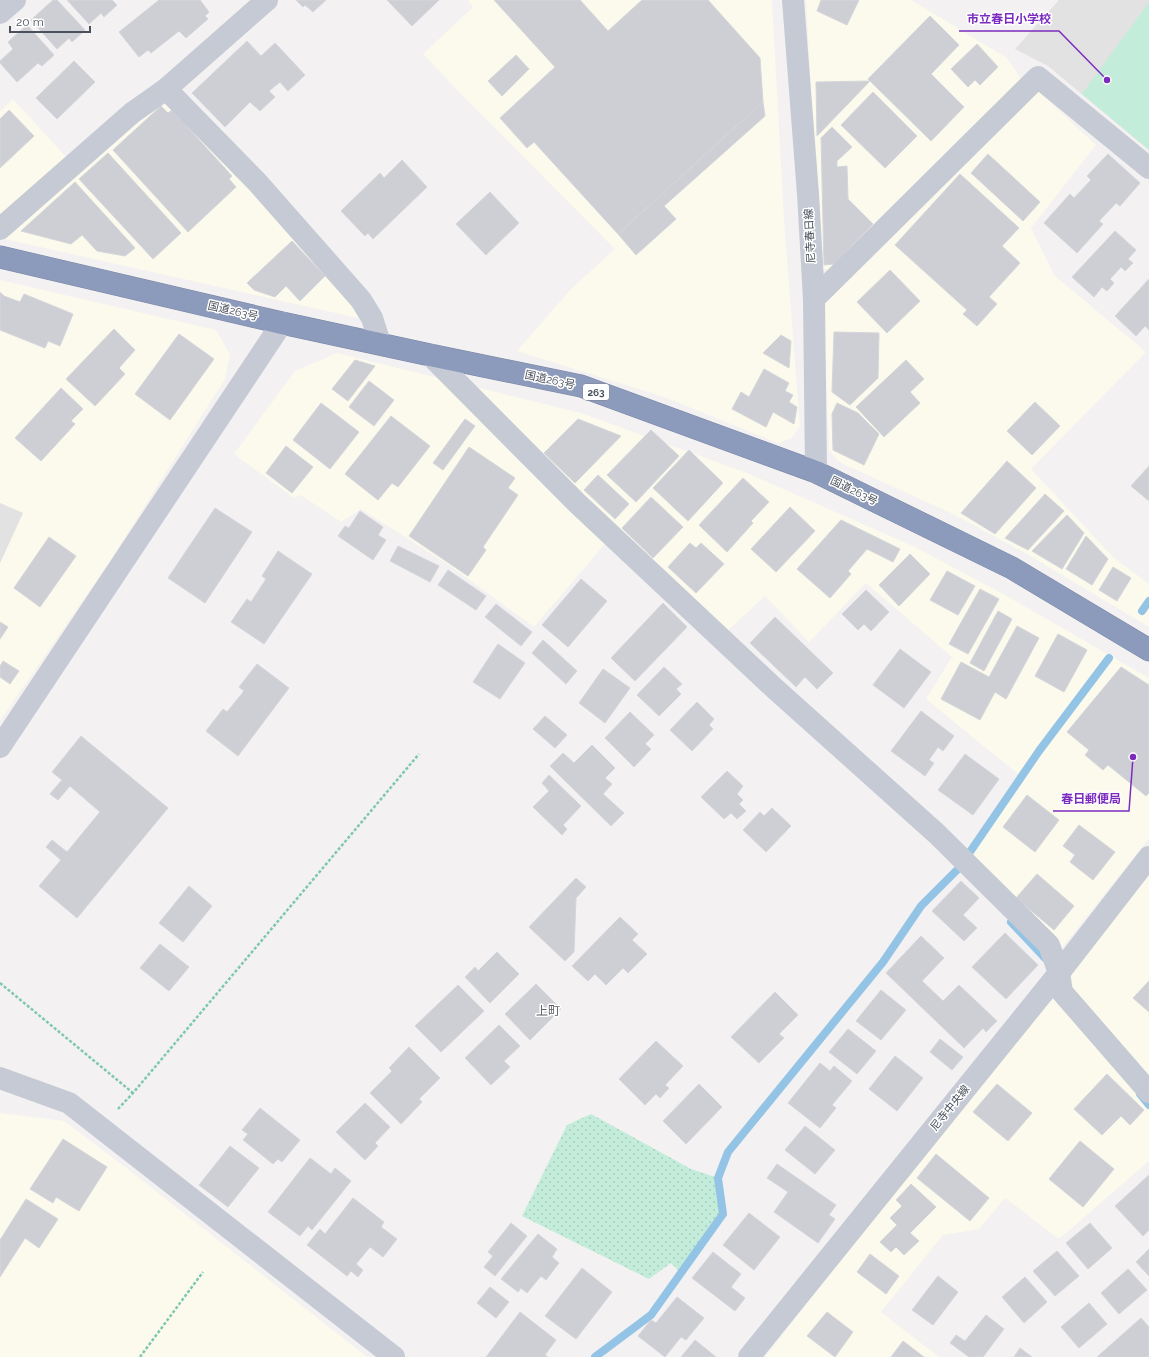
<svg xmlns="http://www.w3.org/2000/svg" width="1149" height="1357" viewBox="0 0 1149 1357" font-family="Raleway,'Noto Sans JP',sans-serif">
<defs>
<pattern id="green-dots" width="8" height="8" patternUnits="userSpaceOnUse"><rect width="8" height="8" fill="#c3ecdb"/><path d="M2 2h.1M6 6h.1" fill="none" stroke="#a9ccbe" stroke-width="1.8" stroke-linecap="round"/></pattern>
</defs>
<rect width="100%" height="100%" fill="#f3f1f1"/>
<g fill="#fbfaec">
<polygon points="468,0 772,0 784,219 800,426 792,438 778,443 664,397 517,351 571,289 615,249 459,92 423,54 473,7"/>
<polygon points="806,0 911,0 1007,58 1022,80 834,270 820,269"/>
<polygon points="176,88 350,275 358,318 0,238 0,111 13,99 79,171"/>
<polygon points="1035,88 1096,145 1031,228 1054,275 1146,352 1031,469 1113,557 1149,584 1149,627 1027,554 955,515 841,463 829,451 823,302"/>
<polygon points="0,280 216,330 230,354 225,379 110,561 0,721 0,563 23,513 0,503"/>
<polygon points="337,353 581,413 747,473 915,547 1005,595 1149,678 1149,838 1061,949 970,857 1024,779 926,699 952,657 866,583 809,642 765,596 723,635 615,532 534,627 449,565 361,509 341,522 301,495 294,498 234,454 295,371"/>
<polygon points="1149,874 1149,1161 1059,1239 1005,1198 979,1229 943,1235 881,1312 939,1357 765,1357 934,1141"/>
<polygon points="0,1113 64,1121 125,1167 367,1357 0,1357"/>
</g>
<g fill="#e3e2e2">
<polygon points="1059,0 1149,0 1149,150 1048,66 1015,49"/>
<polygon points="0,503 23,513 0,563"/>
</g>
<polygon fill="url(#green-dots)" points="591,1114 691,1169 718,1178 723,1214 681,1273 671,1263 649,1279 522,1216 567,1125"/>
<polygon fill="#c3ecdb" points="1149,2 1149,150 1082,94"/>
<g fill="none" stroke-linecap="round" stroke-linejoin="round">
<g stroke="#94c4e5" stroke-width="8">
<polyline points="1142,611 1149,601"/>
<polyline points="1011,922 1045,958"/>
<polyline points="1140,1094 1149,1105"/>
<polyline points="595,1357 651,1315 723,1214 718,1178 728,1152 883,962 921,906 959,868 1039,751 1109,658"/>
</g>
</g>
<g fill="#cecfd4" stroke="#d5d6db">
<polygon points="53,0 57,0 85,30 72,42 69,38 57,49 31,20"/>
<polygon points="67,0 112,0 117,5 104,17 101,13 89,24"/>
<polygon points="159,0 200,0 209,12 205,16 208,19 186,38 179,31 151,53 148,50 139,57 119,32"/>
<polygon points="296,0 326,0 313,12 305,5 303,7"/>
<polygon points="387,0 439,0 412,26"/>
<polygon points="494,0 580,0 608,31 642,0 708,0 760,58 763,102 618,234 534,142 527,148 500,118 555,67"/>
<polygon points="821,0 859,0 847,25 817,11"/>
<polygon points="930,16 959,45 931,74 964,107 931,141 868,79"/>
<polygon points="27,25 54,55 42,66 38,63 17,82 0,63 0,61 13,49 8,42"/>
<polygon points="247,41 261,56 275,43 305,75 288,91 280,82 269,91 275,97 260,111 250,102 225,127 192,93"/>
<polygon points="977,44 998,67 980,85 975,80 968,87 951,69"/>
<polygon points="516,55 529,69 502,96 488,81"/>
<polygon points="74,61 95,82 57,119 36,98"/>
<polygon points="870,81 817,136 816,82"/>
<polygon points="873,92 917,136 885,168 841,125"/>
<polygon points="763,102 765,116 664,206 676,219 636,255 618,234"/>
<polygon points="161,106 168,113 172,110 232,176 229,179 236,187 188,232 113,150"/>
<polygon points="9,110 34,136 0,168 0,119"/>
<polygon points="832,127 852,147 837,161 837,167 847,166 848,199 873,224 834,264 824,265 821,138"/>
<polygon points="108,153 181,233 153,259 79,179"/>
<polygon points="988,154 1040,202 1023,221 971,173"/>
<polygon points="1108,154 1140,183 1120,206 1116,203 1099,221 1103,224 1077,253 1044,223 1070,194 1074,198 1091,180 1087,176"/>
<polygon points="402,160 427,187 373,239 368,233 365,236 341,211 380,173 384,178"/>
<polygon points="960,174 1019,228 1002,246 1020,263 989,297 997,304 977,326 963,314 967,310 895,245"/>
<polygon points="75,182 135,248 125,256 97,251 82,235 71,244 21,231"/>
<polygon points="490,192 519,223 486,255 456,224"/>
<polygon points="1115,231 1136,250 1128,259 1133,263 1125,271 1121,267 1110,279 1114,283 1107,291 1102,287 1094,297 1072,277"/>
<polygon points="292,241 325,276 300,301 286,286 275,297 254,290 247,283"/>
<polygon points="890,270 920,301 887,333 857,302"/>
<polygon points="1149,279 1149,330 1145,326 1136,336 1115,316"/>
<polygon points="0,292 4,296 20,302 24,294 73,314 60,346 48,341 45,348 0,330"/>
<polygon points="114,329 135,350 119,368 125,374 95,406 66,379"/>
<polygon points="834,332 879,333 878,378 850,405 832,392"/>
<polygon points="179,334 214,359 170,420 135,394"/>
<polygon points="781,335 791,341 789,368 763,353"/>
<polygon points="355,360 375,366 348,401 332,389"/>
<polygon points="906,360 924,379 910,392 920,403 884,437 856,407"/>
<polygon points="764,369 789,383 785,391 793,395 789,402 797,407 794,424 773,412 766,427 732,409 741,392 749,397"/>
<polygon points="369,381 394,400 374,426 349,407"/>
<polygon points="61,388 83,409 71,421 75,424 41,461 15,438"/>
<polygon points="1035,402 1060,426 1032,455 1007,431"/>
<polygon points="321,403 359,432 330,469 293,440"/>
<polygon points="837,403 858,413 879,434 864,465 833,450 832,414"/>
<polygon points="391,416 430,446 398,487 392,483 378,500 345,474"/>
<polygon points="465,419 475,426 443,470 433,463"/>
<polygon points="578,419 621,436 575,483 544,453"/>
<polygon points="651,430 679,456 636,502 607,475"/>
<polygon points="286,446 313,467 292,493 266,473"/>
<polygon points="469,447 515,478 508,488 518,495 483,547 486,550 468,576 409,536"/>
<polygon points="689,450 723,483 688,521 653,488"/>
<polygon points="1007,461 1036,488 995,534 961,513"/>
<polygon points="1149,466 1149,501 1131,486"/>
<polygon points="598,475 629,504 615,519 584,490"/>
<polygon points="743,478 769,502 751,521 753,523 727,552 699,525"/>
<polygon points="1045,494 1064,511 1028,550 1005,538"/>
<polygon points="651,497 683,527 653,558 622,528"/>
<polygon points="790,507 815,531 776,572 751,549"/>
<polygon points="215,508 252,532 205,603 168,578"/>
<polygon points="360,511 383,527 378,535 386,540 373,560 338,536 345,526 349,528"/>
<polygon points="1067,515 1084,533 1062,569 1032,551"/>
<polygon points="841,520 900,549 893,562 867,549 848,571 851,574 830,598 797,569"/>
<polygon points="1086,536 1108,559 1092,585 1066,569"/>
<polygon points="49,537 76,556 40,607 14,588"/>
<polygon points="690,543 696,548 701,543 724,564 696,593 668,567"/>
<polygon points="398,546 439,566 430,582 390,561"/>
<polygon points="278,551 312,574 264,644 231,622 247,599 251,602 266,579 262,576"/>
<polygon points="910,554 930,574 899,606 879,585"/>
<polygon points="1113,567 1131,578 1117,601 1099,590"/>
<polygon points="448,570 486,596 476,610 438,585"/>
<polygon points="947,571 975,586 958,615 930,600"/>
<polygon points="581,579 607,601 568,647 542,625"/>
<polygon points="980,589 999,599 968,654 949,644"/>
<polygon points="866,590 889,612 871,631 864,624 858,630 842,614"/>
<polygon points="663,603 687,627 635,681 611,658"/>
<polygon points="496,604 532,632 521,646 485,617"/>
<polygon points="998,611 1012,619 984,671 970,663"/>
<polygon points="775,617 833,673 817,689 805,677 796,687 750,643"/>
<polygon points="0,622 8,627 0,639"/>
<polygon points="1017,626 1039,638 1006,699 995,692 980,720 941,699 961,662 989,677"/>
<polygon points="1058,634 1087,650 1064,692 1035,676"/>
<polygon points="543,640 577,671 566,684 532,653"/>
<polygon points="498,644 525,663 500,699 473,682"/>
<polygon points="900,649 931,672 904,708 873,685"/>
<polygon points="3,661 19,671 10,684 0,677 0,666"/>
<polygon points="257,664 289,688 238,756 206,731 223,709 227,712 244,691 239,687"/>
<polygon points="664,667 682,684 676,689 681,694 659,716 637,695"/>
<polygon points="1121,667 1149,685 1149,793 1146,796 1108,765 1103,770 1085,755 1089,750 1067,732"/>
<polygon points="603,669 630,688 605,723 579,703"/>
<polygon points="697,702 714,719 709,725 713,729 692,751 670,730"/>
<polygon points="921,711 954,736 943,751 938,747 929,760 934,763 925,776 891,751"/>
<polygon points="630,712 654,735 645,744 651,749 634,767 605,738"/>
<polygon points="545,716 567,735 555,748 533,729"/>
<polygon points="81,736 168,808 77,918 39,886 61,860 46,847 52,840 67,852 100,812 70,786 58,800 50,794 62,780 52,772"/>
<polygon points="592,745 615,768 605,778 612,784 603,794 624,813 611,826 550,766 563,753 574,763"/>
<polygon points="965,754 999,779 973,815 938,790"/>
<polygon points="727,771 743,786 737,794 743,800 739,804 746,811 737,819 731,813 724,819 701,797"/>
<polygon points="549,775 581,806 563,825 567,829 562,835 533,807 549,791 542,783"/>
<polygon points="1027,795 1059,820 1035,852 1003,827"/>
<polygon points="772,808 791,826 766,852 743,830 760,812 764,816"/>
<polygon points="1079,825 1115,852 1093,880 1070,862 1075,855 1063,846"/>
<polygon points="1037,874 1074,906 1054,930 1016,898"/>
<polygon points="576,878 586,887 576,898 574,952 565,961 529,927"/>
<polygon points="961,881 979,898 963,915 977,928 964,941 932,911"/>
<polygon points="189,886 212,906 183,942 159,923"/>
<polygon points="620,917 638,934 632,940 647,954 628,973 623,968 606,985 595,974 588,981 572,966"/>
<polygon points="1005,933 1038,965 1006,999 972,967"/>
<polygon points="921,936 944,958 922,981 943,1001 959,985 997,1021 986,1032 983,1028 964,1048 886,973"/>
<polygon points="160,944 189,967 169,991 140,968"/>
<polygon points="497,952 519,974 490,1003 465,977 475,967 478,971"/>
<polygon points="1149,981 1149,1012 1133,998"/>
<polygon points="536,984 561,1009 530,1040 505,1014"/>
<polygon points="458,985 484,1011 441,1052 415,1026"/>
<polygon points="881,990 906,1010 881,1040 856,1021"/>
<polygon points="775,992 798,1015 779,1034 784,1038 759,1063 731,1037"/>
<polygon points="499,1025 520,1046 504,1061 510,1067 491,1085 465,1058"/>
<polygon points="848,1029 876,1051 857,1074 829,1052"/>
<polygon points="940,1039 963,1057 952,1070 930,1052"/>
<polygon points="656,1041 683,1066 665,1085 669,1088 660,1098 656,1094 645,1105 619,1079"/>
<polygon points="409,1047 440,1078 419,1099 422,1102 401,1124 370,1093 392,1071 389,1068"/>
<polygon points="895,1056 923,1078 897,1111 869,1089"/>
<polygon points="820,1063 830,1071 834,1066 852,1081 832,1105 836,1108 820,1128 788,1103"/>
<polygon points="1107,1074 1144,1110 1130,1125 1121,1116 1102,1135 1074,1109"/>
<polygon points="699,1084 722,1107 686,1144 663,1121"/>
<polygon points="997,1084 1032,1113 1008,1141 973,1112"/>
<polygon points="365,1103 390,1127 375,1143 378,1146 365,1160 336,1132"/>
<polygon points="260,1108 300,1140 282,1162 278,1159 273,1164 243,1140 248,1134 242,1130"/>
<polygon points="805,1126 835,1150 815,1174 785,1150"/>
<polygon points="63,1139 107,1167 79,1211 56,1197 53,1203 30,1189"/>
<polygon points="1080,1141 1114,1169 1083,1207 1049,1179"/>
<polygon points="230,1146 259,1168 228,1207 199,1185"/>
<polygon points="936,1154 989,1198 970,1221 917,1178"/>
<polygon points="310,1158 331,1174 335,1168 351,1181 312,1230 308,1226 300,1236 268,1212"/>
<polygon points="777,1164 836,1205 829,1215 835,1219 818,1243 774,1212 788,1192 767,1178"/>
<polygon points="1149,1175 1149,1230 1143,1236 1115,1206"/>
<polygon points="911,1184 936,1207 910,1233 919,1241 904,1255 896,1247 891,1252 880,1242 897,1225 890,1218 902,1206 896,1200"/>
<polygon points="353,1198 384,1222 381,1227 397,1239 383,1257 370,1247 356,1264 363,1270 358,1277 351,1271 347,1276 307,1245 320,1229 325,1234"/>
<polygon points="26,1199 58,1219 39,1248 25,1238 0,1277 0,1240"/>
<polygon points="749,1213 780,1237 754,1270 723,1245"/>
<polygon points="511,1223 527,1236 495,1276 484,1267 493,1256 488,1252"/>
<polygon points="1090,1223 1112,1248 1088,1269 1066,1243"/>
<polygon points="538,1234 557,1249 552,1257 559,1263 546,1280 541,1276 527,1293 521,1288 518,1292 501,1279"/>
<polygon points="1149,1249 1149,1276 1136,1262"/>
<polygon points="1057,1251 1079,1276 1055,1296 1033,1271"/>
<polygon points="713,1252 741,1274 731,1287 745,1298 735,1311 692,1278"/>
<polygon points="870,1254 899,1276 886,1294 857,1272"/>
<polygon points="582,1268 612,1292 576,1339 545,1316"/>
<polygon points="1128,1269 1147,1290 1119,1314 1101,1293"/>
<polygon points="938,1276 958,1292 933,1325 912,1310"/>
<polygon points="1025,1277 1047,1302 1024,1323 1002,1297"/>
<polygon points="490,1287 509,1302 496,1318 477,1303"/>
<polygon points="677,1297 704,1318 686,1340 681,1337 665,1357 638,1336 651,1320 656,1323"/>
<polygon points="1089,1303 1107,1324 1079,1348 1061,1327"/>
<polygon points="520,1312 556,1340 545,1355 548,1357 486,1357"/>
<polygon points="827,1312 853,1332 835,1357 807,1336"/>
<polygon points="986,1315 1004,1329 983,1357 969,1357 950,1343 956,1335 965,1341"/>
<polygon points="1141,1318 1149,1327 1149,1357 1097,1357"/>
<polygon points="695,1340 716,1357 681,1357"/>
<polygon points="903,1341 924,1357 891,1357"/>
<polygon points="1020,1348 1032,1357 1014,1357"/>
</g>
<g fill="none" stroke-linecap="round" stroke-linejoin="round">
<g stroke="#7885a6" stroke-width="23">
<polyline id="highway" points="0,257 282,323 430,355 581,386 816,472 1012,568 1149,650"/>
</g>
<g stroke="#7ec7b1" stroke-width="2.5" stroke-dasharray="3 2" stroke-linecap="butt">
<polyline points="0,983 133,1093"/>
<polyline points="118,1109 133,1093 419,754"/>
<polyline points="140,1357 203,1272"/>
</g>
<g stroke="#c5cad4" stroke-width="22">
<polyline points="793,0 808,194 814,299 816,472"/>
<polyline points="0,13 15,0"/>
<polyline points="166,89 257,182 361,300 372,318 380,343"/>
<polyline points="0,229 132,113 166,89 267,0"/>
<polyline points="814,299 1038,77 1149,168"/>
<polyline points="430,355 577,503 773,687 937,834 1049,945 1059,973 1062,992 1149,1092"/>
<polyline points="0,747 282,323"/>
<polyline points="0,1078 69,1103 394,1357"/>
<polyline points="749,1357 1059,973 1149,857"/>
</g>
<use href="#highway" stroke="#8c9abb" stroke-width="22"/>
</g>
<g text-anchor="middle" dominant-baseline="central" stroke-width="3" stroke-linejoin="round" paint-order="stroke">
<rect fill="#fff" stroke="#80848d" stroke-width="1" x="583" y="384" width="26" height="16" rx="3"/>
<g font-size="10" font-weight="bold" fill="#4a505c">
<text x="596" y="392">263</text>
</g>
<g font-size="11" fill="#4a505c" stroke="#fff">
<text transform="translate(810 236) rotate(-93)">尼寺春日線</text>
<text transform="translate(233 311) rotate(13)">国道263号</text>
<text transform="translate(550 380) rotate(12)">国道263号</text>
<text transform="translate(854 491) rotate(26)">国道263号</text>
<text transform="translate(950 1108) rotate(-51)">尼寺中央線</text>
</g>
<g font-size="12" fill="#5d5f65" stroke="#fff">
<text x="548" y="1011">上町</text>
</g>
</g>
<path fill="none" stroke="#7b2cbf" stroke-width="1.5" d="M1107 80L1059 31H959M1133 757L1129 811H1053"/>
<g fill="#7b2cbf" stroke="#fff" stroke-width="1.5">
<circle cx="1107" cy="80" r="4"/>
<circle cx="1133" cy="757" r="4"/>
</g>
<g font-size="12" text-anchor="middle" font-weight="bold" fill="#7b2cbf" stroke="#fff" stroke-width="3" stroke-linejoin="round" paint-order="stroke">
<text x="1009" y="23">市立春日小学校</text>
<text x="1091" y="803">春日郵便局</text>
</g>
<path d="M10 26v6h80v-6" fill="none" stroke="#4a505c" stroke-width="2"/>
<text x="16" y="26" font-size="12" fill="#4a505c" stroke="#ffffff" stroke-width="3" paint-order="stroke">20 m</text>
</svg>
